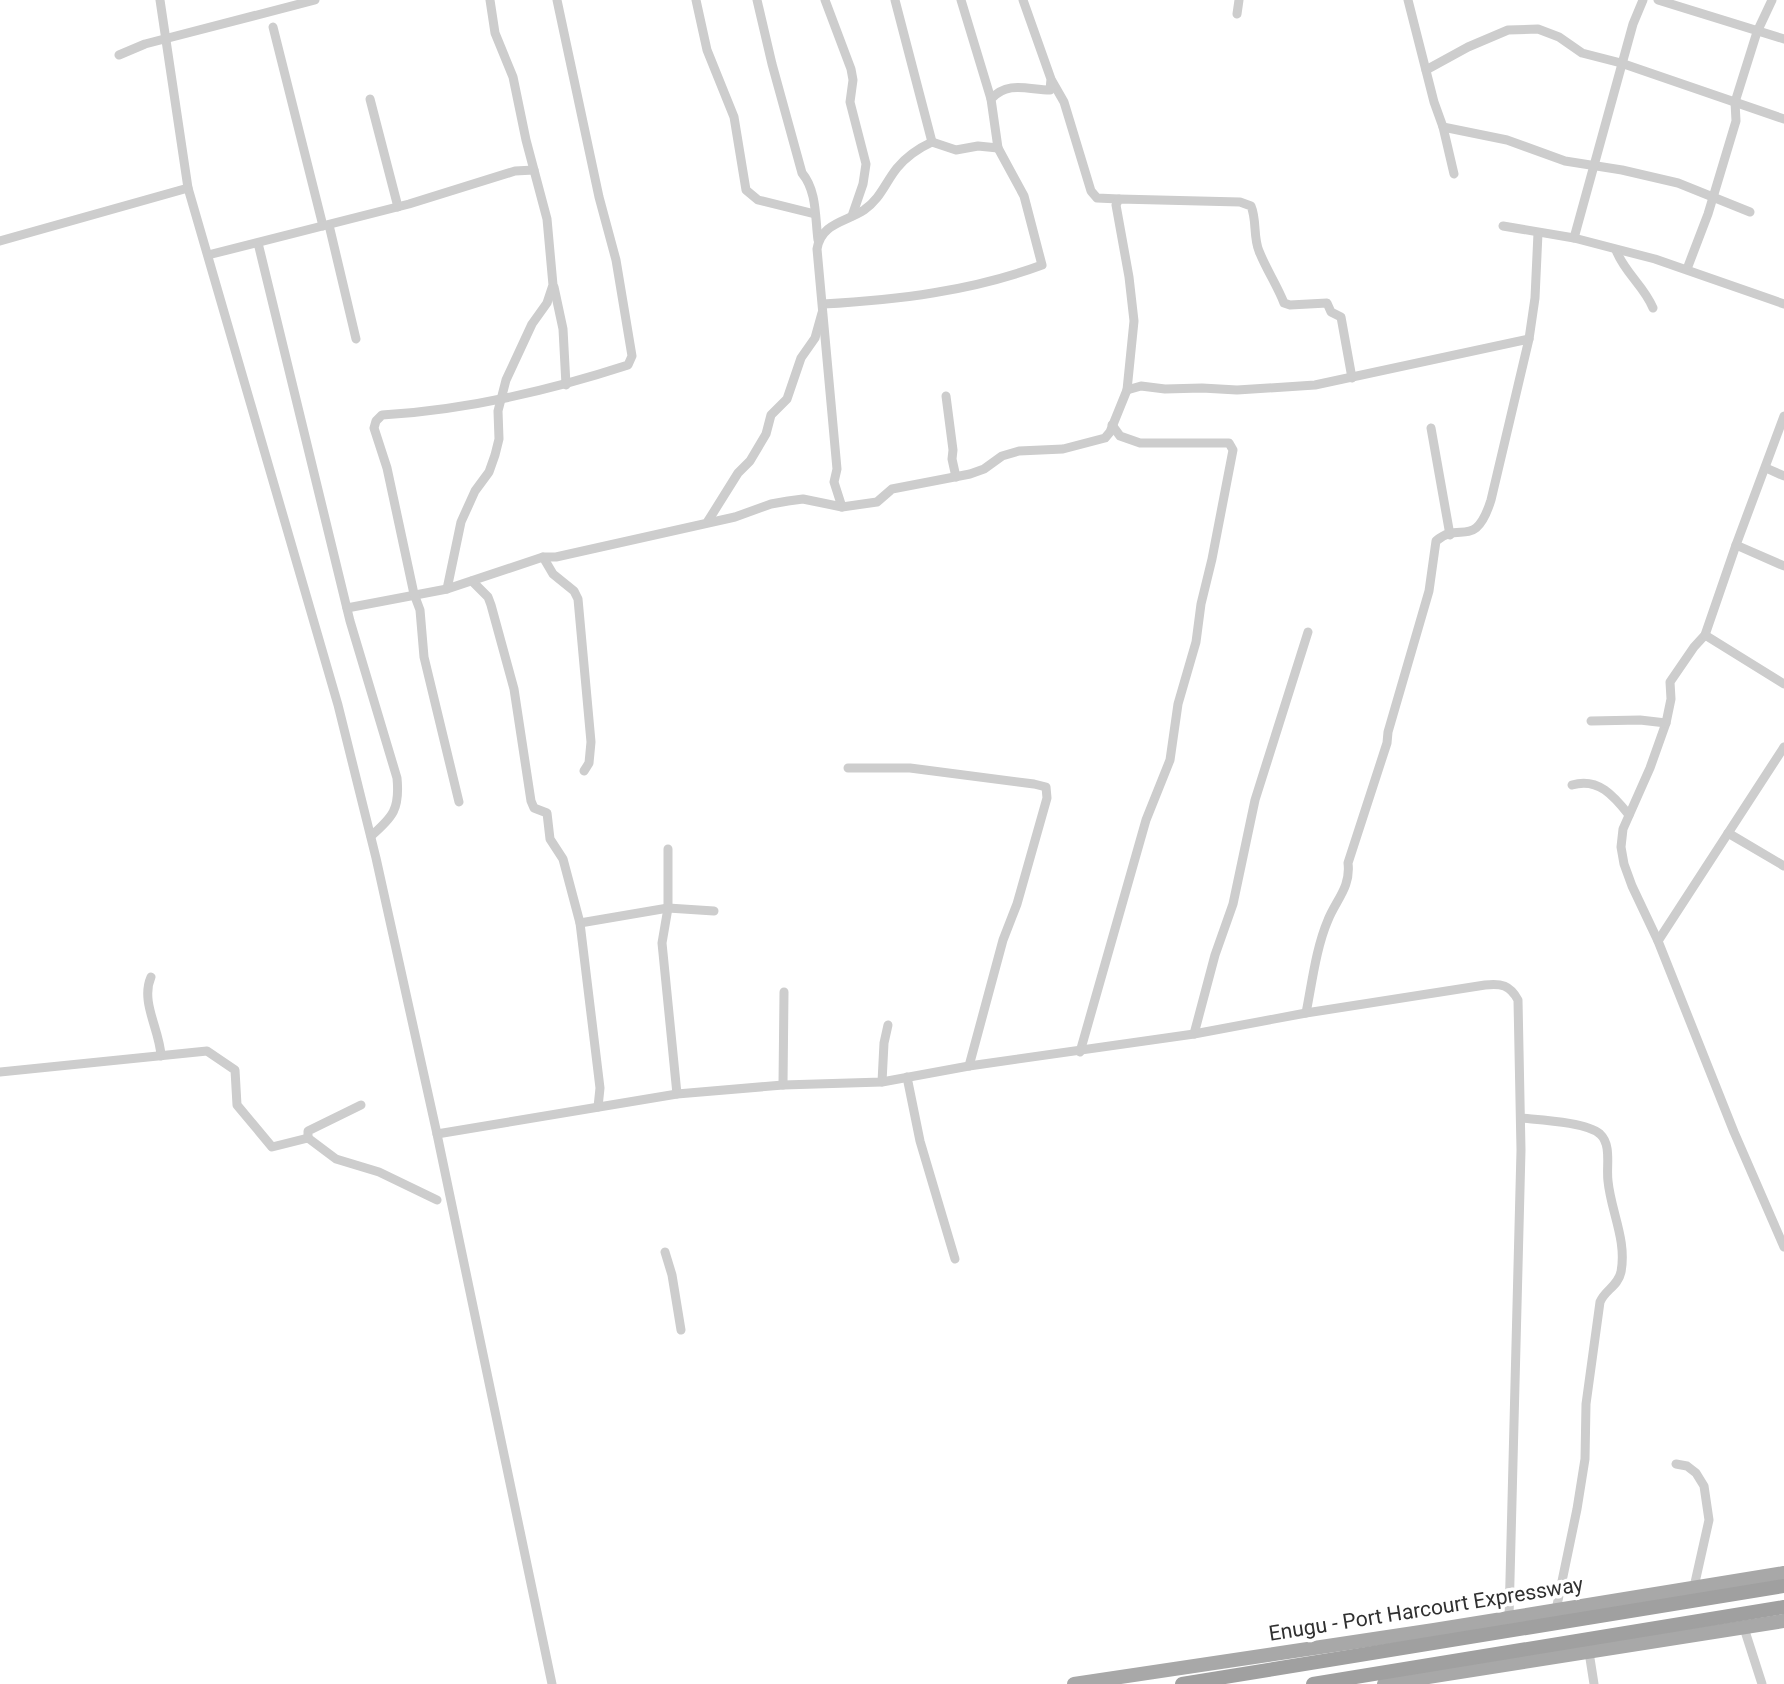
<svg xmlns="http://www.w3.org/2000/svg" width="1784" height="1684" viewBox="0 0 1784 1684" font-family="Roboto,sans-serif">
<rect width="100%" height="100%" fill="#fff"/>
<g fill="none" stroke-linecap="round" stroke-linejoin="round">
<g stroke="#cdcdcd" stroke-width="9">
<polyline points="160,0 188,188 338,705 376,858 437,1134 552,1684"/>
<polyline points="696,0 707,50 734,117 746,190 758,200 815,214"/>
<path d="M757,0L772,64L802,173C817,191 815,217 818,240"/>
<polyline points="825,0 851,69 853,80 850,102 866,164 863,184 852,216"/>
<polyline points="895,0 932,142"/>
<polyline points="961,0 991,99"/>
<polyline points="1408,0 1434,102 1443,127 1454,174"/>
<polyline points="1658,0 1784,39"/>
<polyline points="1237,14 1239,0"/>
<polyline points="273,27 323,226"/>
<polyline points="119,55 145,44 315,0"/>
<polyline points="1426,70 1468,47 1508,30 1538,29 1559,37 1582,53 1621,63 1784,119"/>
<polyline points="1052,81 1064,102 1091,191 1097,198 1119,199"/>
<polyline points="370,99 398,207"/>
<polyline points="1443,127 1507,140 1565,161 1622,170 1678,183 1750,212"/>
<polyline points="329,225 356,339"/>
<polyline points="1503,226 1574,238 1655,259 1784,304"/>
<polyline points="1574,238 1633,24 1643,0"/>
<polyline points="0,241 188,188"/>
<path d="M258,243L350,621L397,778C400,809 393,817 371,836"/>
<path d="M1616,250C1624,272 1644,286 1653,308"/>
<polyline points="208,255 409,204 515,171 534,170"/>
<polyline points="1687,269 1708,214 1736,121 1735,102 1757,32 1772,0"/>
<polyline points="554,287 563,329 566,385"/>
<path d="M823,304C897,300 972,291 1042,265L1024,196L998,148"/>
<polyline points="1127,390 1141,386 1165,389 1202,388 1237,390 1315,385 1529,339"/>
<polyline points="946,396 953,450 952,459 956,477"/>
<polyline points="1784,416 1736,545 1705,635 1694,647 1670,682 1671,699 1666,723 1650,768 1623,829 1621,847 1624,864 1632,886 1658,941 1734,1132 1784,1247"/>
<polyline points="1431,428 1450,535"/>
<polyline points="1766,468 1784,476"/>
<path d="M842,507L834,482L837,469L817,249C821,223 846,222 864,210C881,198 885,183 897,168C906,157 919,148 932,142L956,150L978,146L998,148L991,99C1008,80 1029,90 1050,90L1051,79L1023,0"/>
<polyline points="708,521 738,473 750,461 766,434 771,415 787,399 801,358 815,338 822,313"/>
<polyline points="1736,545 1784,566"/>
<polyline points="543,557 553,574 574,591 578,599 591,742 589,763 584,771"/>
<polyline points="472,581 488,597 491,605 514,689 531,801 534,808 547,813 550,839 563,859 580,923 600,1088 598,1107"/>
<polyline points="447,589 461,522 475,491 489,472 495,455 499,439 498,411 506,380 532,324 547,303 553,285 547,219 526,140 513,77 495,33 490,0"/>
<path d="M347,608L447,589L543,557H556L735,517L771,504L788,501L803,499L842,507L877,502L892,489L970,474L984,469L1002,456L1019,451L1063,449L1105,438L1110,432L1127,390L1134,321L1129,277L1116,205L1119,199L1240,202L1251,206C1257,220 1253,237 1259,251C1266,269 1277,285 1284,303L1290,305L1327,303L1331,312L1341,317L1352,378"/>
<polyline points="1705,635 1784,684"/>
<polyline points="1591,721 1640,720 1666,723"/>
<polyline points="848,768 910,768 1034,784 1046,787 1047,798 1017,904 1003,940 969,1066"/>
<path d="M1572,785C1598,777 1614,796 1629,815"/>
<path d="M459,802L424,657L420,610L414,594L387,468L374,428L376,421L382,415C467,410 548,391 628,365L632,356L616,260L599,197L557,0"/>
<polyline points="1728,833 1784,866"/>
<polyline points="668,849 668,908 662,943 677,1094"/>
<polyline points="580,923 668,908 714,911"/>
<polyline points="1658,941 1784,747"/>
<path d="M151,977C140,1002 160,1030 161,1056"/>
<path d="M1306,1013C1312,983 1316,948 1328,920C1336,900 1351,887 1348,863L1387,743L1388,732L1429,591L1436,541C1460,520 1475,551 1491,500L1529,339L1535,298L1538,233"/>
<polyline points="1194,1034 1215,955 1233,904 1255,800 1308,632"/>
<polyline points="1080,1052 1146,820 1170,760 1178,704 1196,642 1201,604 1212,559 1233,450 1229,443 1140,443 1120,436 1112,425"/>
<polyline points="0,1072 207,1051 235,1070 237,1105 272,1147 308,1138 336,1159 379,1172 437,1200"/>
<polyline points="907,1077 920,1141 955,1259"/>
<polyline points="882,1082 884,1043 888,1025"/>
<polyline points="783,1085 784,992"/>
<path d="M1521,1118C1540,1120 1586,1122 1600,1134C1612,1145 1606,1167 1608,1181C1611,1212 1627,1240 1621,1272C1618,1286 1605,1290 1600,1302L1586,1404L1585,1459L1577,1509L1556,1610"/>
<path d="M437,1134L677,1094L783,1085L882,1082L969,1066L1194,1034L1306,1013L1485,985C1501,983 1510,985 1518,1000L1521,1150L1509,1618"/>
<polyline points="308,1138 308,1131 361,1105"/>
<polyline points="665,1252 672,1275 681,1330"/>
<polyline points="1676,1464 1687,1466 1696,1473 1704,1486 1709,1520 1694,1587"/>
<polyline points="1744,1628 1762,1684"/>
<polyline points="1589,1652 1594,1684"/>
</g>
<g stroke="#a8a8a8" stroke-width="14">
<polyline points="1074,1684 1434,1630 1784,1573"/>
<polyline points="1384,1684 1784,1621"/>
</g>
<g stroke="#a0a0a0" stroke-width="14">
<polyline points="1182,1684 1784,1586"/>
<polyline points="1313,1684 1784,1607"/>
</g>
</g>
<g text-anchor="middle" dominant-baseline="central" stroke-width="7" stroke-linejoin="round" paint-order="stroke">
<g font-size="21" fill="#303030" stroke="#fff">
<text transform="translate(1426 1609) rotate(-9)">Enugu - Port Harcourt Expressway</text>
</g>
</g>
</svg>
